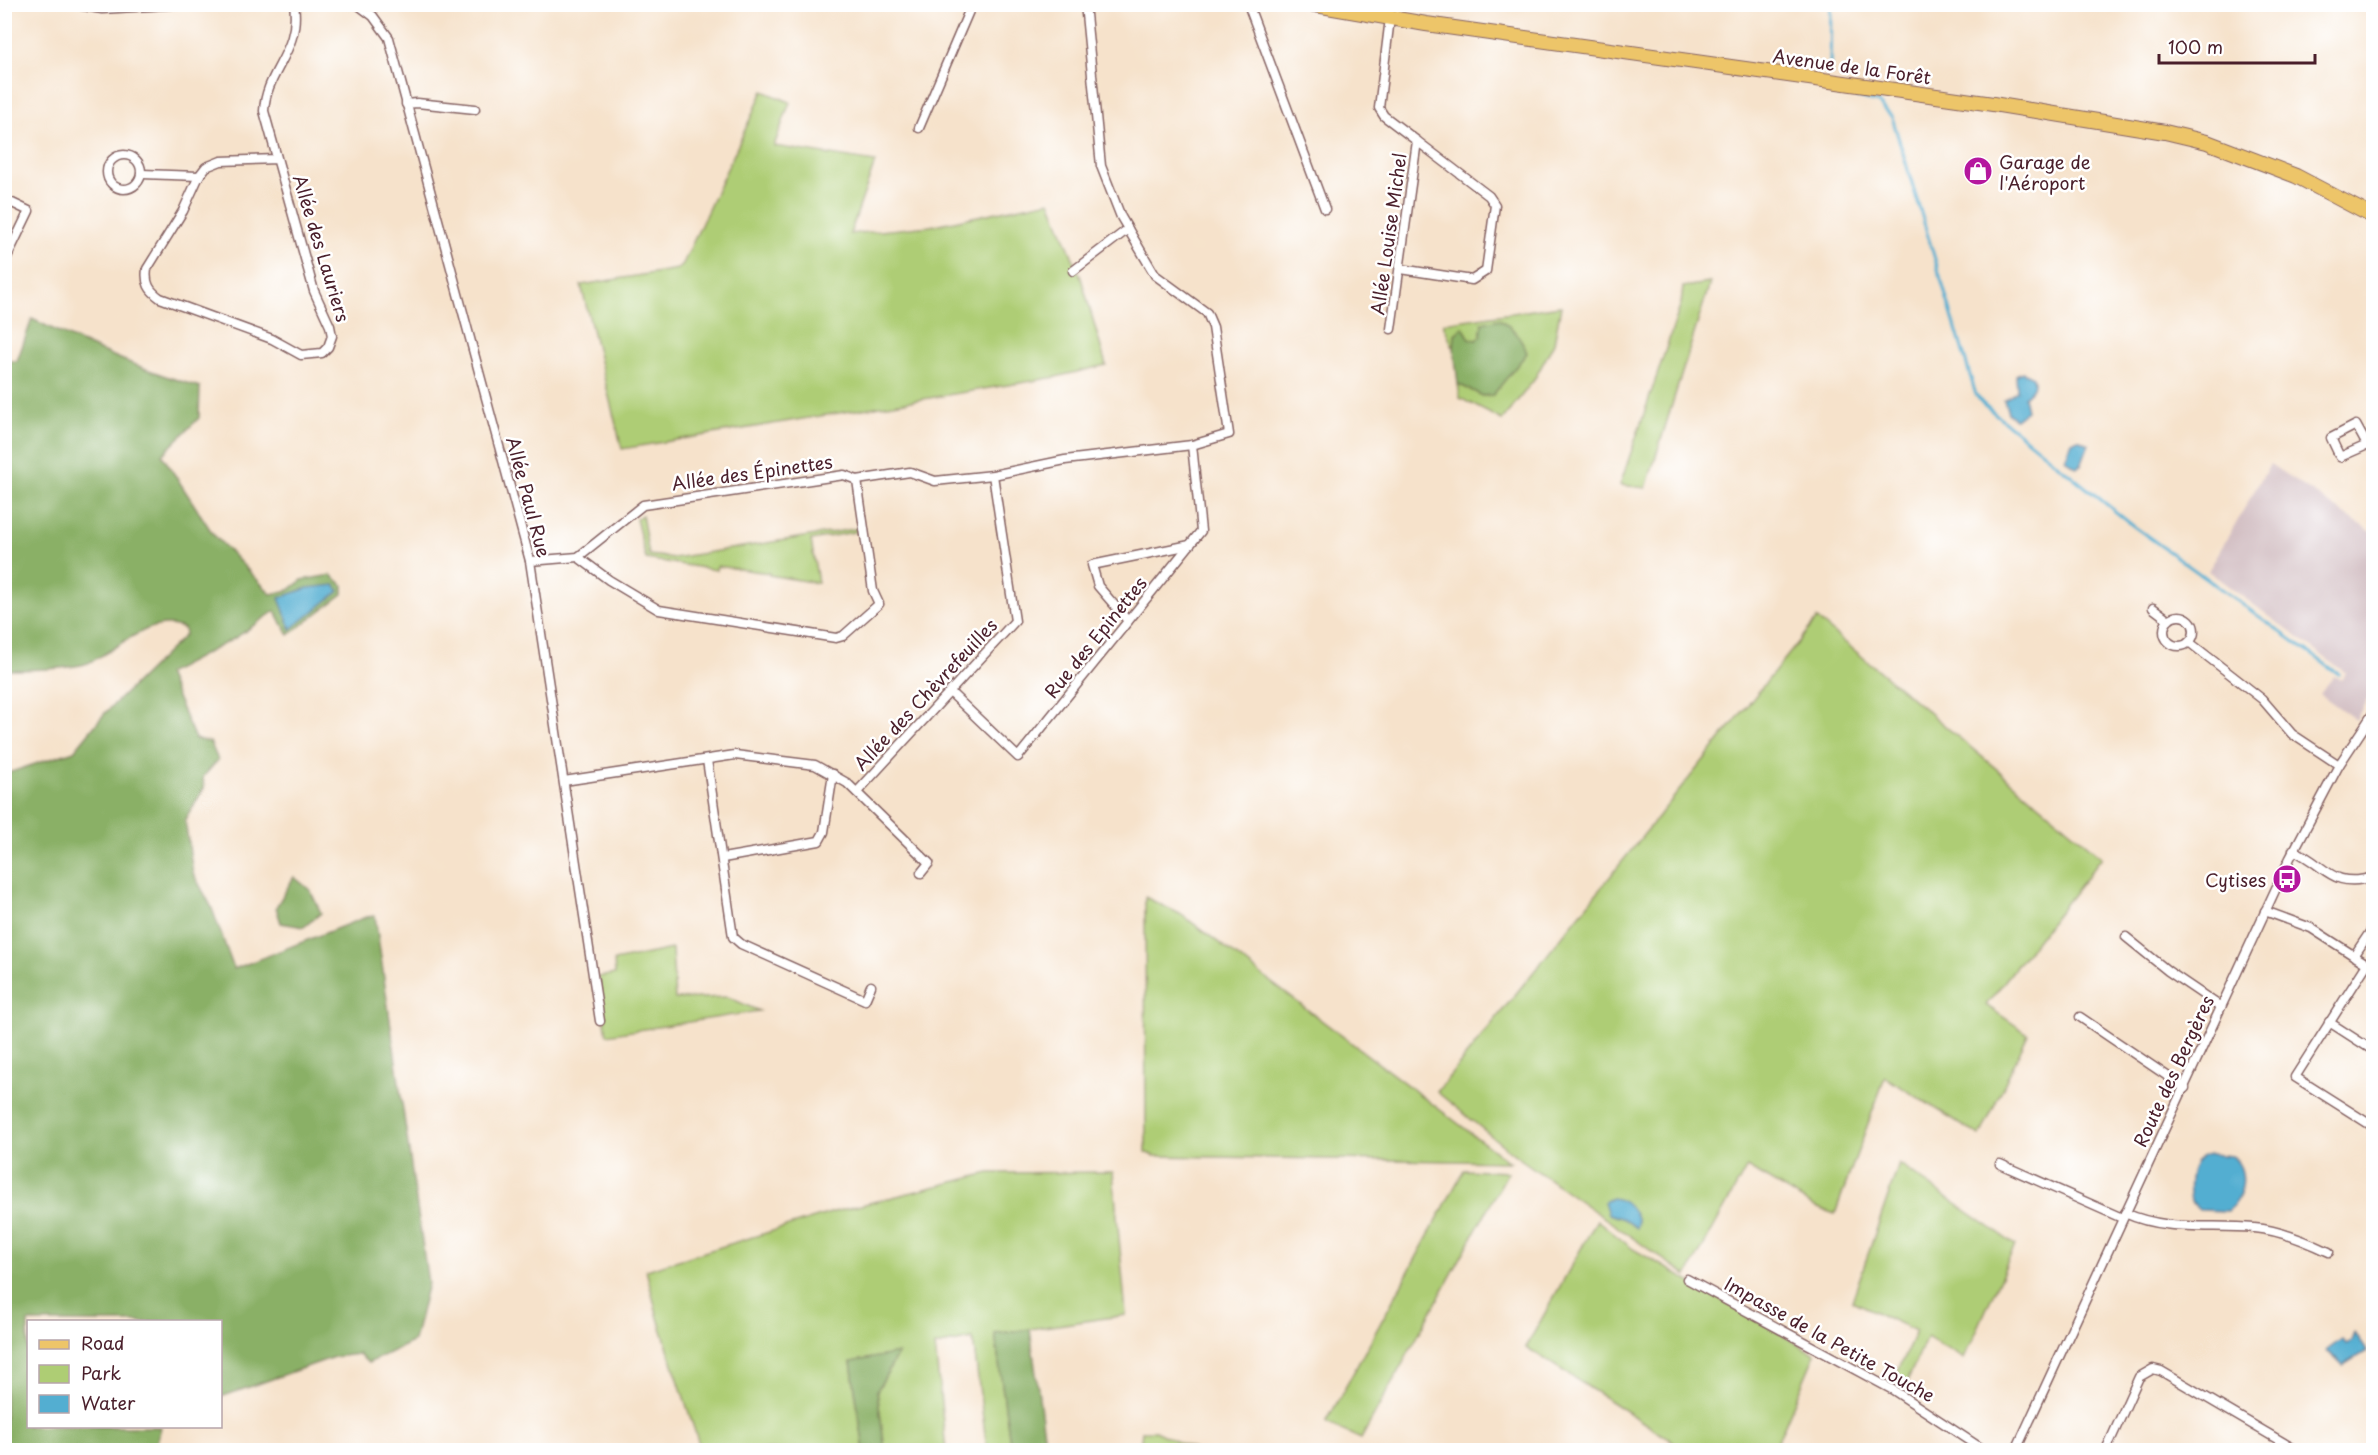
<svg xmlns="http://www.w3.org/2000/svg" width="2378" height="1455" viewBox="0 0 2378 1455" font-family="'Playpen Sans',sans-serif">
<rect width="100%" height="100%" fill="#fff"/>
<filter id="ink" filterUnits="userSpaceOnUse"><feTurbulence type="fractalNoise" baseFrequency=".0167" numOctaves="2"/><feDisplacementMap in="SourceGraphic" scale="12" xChannelSelector="R" yChannelSelector="G"/><feConvolveMatrix kernelMatrix="1 2 1 2 8 2 1 2 1" color-interpolation-filters="sRGB"/></filter>
<filter id="wash" filterUnits="userSpaceOnUse"><feTurbulence type="fractalNoise" baseFrequency=".008" numOctaves="4" result="noise"/><feDisplacementMap in="SourceGraphic" scale="24" xChannelSelector="R" yChannelSelector="G"/><feGaussianBlur stdDeviation="1.35" result="paint"/><feColorMatrix in="noise" values="0 0 0 0 0 0 0 0 0 0 0 0 0 0 0 0 0 1.4 0 .05"/><feComposite in="paint" operator="in"/></filter>
<g filter="url(#wash)">
<rect width="100%" height="100%" fill="#f6e2cb"/>
<polygon fill="#d2bec2" points="2270,464 2373,533 2373,693 2367,699 2356,720 2320,694 2334,676 2341,680 2346,673 2208,571"/>
<g fill="#aecd74" stroke="#7c7650" stroke-width="1.5">
<polygon points="763,91 790,102 774,146 875,162 850,234 930,226 1050,201 1081,278 1106,365 1056,377 622,449 581,285 678,269 682,266"/>
<polygon points="1710,283 1646,488 1620,485 1681,304 1683,287"/>
<polygon points="1561,306 1554,343 1534,380 1502,420 1460,398 1458,384 1483,396 1493,395 1481,330 1481,336 1477,340 1470,339 1463,328 1455,334 1454,350 1443,323"/>
<polygon points="642,515 649,555 674,558 859,528 860,531 811,540 818,583 769,575 769,573 717,566 716,570 646,559 636,519"/>
<polygon points="1817,619 2102,857 1986,1005 2028,1034 1980,1136 1885,1077 1835,1214 1815,1207 1747,1167 1687,1276 1516,1156 1437,1092"/>
<polygon points="1145,897 1182,915 1509,1162 1154,1156 1146,1152"/>
<polygon points="672,949 675,999 728,997 759,1011 607,1035 598,977 615,974 614,961"/>
<polygon points="1899,1164 2015,1245 1964,1359 1927,1337 1904,1388 1893,1381 1916,1331 1852,1301"/>
<polygon points="1464,1170 1508,1172 1361,1439 1326,1423"/>
<polygon points="1113,1172 1126,1315 995,1334 1011,1450 987,1450 973,1339 935,1346 946,1450 885,1450 877,1391 898,1354 851,1362 864,1450 701,1450 658,1318 646,1270 837,1211 989,1173"/>
<polygon points="1597,1220 1633,1249 1815,1354 1774,1450 1686,1450 1526,1347"/>
<polygon points="1142,1431 1155,1431 1195,1450 1140,1450"/>
</g>
<g fill="#8ab066" stroke="#6a6848" stroke-width="1.5">
<path d="M32,319C87,346 141,370 200,387L199,418L162,455L213,534L271,594L289,590L302,580L331,575L343,585V594L289,635L275,611L235,638L167,674L195,739L210,742L218,760L203,777L204,788L185,820L193,873L211,906L234,969L366,917L375,916L428,1283L414,1341L368,1363L359,1354L334,1357L221,1397L220,1322H28V1426L161,1427L155,1450H5V774L74,751L105,713L185,635L184,629C152,612 114,652 88,663C68,670 26,670 5,670L4,361H17Z"/>
<path d="M1499,319C1513,328 1521,336 1527,353L1493,395L1483,396L1458,384L1454,350L1455,334L1463,327L1470,339L1477,340L1481,336L1482,323Z"/>
<polygon points="294,877 310,890 321,913 304,927 281,923 276,907"/>
<polygon points="1030,1329 1046,1450 1011,1450 995,1334"/>
<polygon points="898,1353 877,1391 885,1450 864,1450 851,1362"/>
</g>
<g fill="#53aed1" stroke="#4e667e" stroke-width="1.5">
<path d="M2022,372L2033,377C2036,388 2031,390 2024,397L2027,410L2015,419L2008,413L2004,400L2017,391L2016,375Z"/>
<polygon points="2078,439 2089,444 2081,465 2076,467 2065,459 2072,442"/>
<polygon points="335,585 339,591 291,629 279,598 308,588"/>
<path d="M2210,1154L2232,1156C2249,1170 2244,1199 2228,1211L2199,1210L2191,1202C2188,1185 2188,1157 2210,1154Z"/>
<path d="M1612,1198C1626,1199 1641,1214 1637,1228L1624,1219L1608,1214L1604,1202Z"/>
<polygon points="2355,1333 2367,1351 2343,1366 2327,1350 2342,1339 2346,1344 2352,1341"/>
</g>
<g fill="none" stroke-linecap="round" stroke-linejoin="round">
<g stroke="#53aed1" stroke-width="3">
<polyline points="1830,69 1831,4"/>
<polyline points="1855,97 1878,103 1892,117 1976,395 1982,403 2132,525 2339,674"/>
</g>
</g>
</g>
<g filter="url(#ink)">
<g fill="none" stroke-linecap="round" stroke-linejoin="round">
<g stroke="#866363" stroke-width="11">
<g id="minor">
<polyline points="71,4 102,9 183,4"/>
<polyline points="357,4 373,16 389,38 530,561 600,1021"/>
<polyline points="1248,4 1325,209"/>
<polyline points="1390,18 1379,108 1384,116 1417,141 1391,329"/>
<polyline points="406,104 417,103 475,109"/>
<polyline points="919,128 972,4"/>
<circle cx="124" cy="172" r="17"/>
<path d="M277,159L221,161L206,167L199,176L183,211L147,269C145,283 149,290 160,298L272,339L301,355L322,353L328,347L332,336L330,326L314,291L264,111C266,70 301,52 294,4"/>
<polyline points="142,174 199,176"/>
<polyline points="4,199 29,211 4,263"/>
<polyline points="1401,269 1472,280 1486,271 1495,205 1489,196 1417,141"/>
<polyline points="1073,271 1128,229"/>
<polyline points="2367,445 2356,425 2331,438 2340,457 2374,442"/>
<polyline points="578,557 609,580 659,610 836,638 843,636 879,604 873,591 857,480"/>
<polyline points="530,561 578,557 643,505 844,475 857,480 910,472 935,481 993,475 1065,460 1192,445 1229,434 1213,327 1207,313 1155,275 1121,217 1101,166 1085,4"/>
<polyline points="2153,608 2169,620"/>
<circle cx="2179" cy="631" r="15"/>
<polyline points="1128,621 1098,586 1092,565 1190,545"/>
<polyline points="2189,642 2262,699 2292,734 2339,765"/>
<polyline points="950,692 1018,757 1201,531 1192,445"/>
<polyline points="707,760 733,937 741,944 865,1000 871,986"/>
<polyline points="564,781 735,755 815,765 847,783 929,863 921,873"/>
<polyline points="857,792 1015,621 993,475"/>
<path d="M2293,850C2328,866 2330,889 2374,877"/>
<polyline points="723,858 819,841 824,832 833,774"/>
<polyline points="2265,911 2311,928 2367,964 2295,1077 2374,1127"/>
<polyline points="2126,937 2168,971 2221,1007"/>
<polyline points="2354,956 2374,926"/>
<polyline points="2080,1017 2185,1088"/>
<polyline points="2329,1022 2374,1051"/>
<polyline points="2000,1164 2122,1218"/>
<path d="M2125,1213C2166,1232 2211,1224 2254,1228C2279,1230 2306,1241 2329,1252"/>
<polyline points="1687,1279 1893,1390 1984,1450"/>
<polyline points="2016,1450 2290,858 2339,765 2374,712"/>
<polyline points="2106,1450 2139,1377 2153,1369 2161,1371 2296,1450"/>
</g>
</g>
<g stroke="#866363" stroke-width="16">
<polyline id="primary" points="1310,4 1426,24 1993,104 2165,132 2207,142 2296,176 2374,217"/>
</g>
<use href="#minor" stroke="#fff" stroke-width="8"/>
<use href="#primary" stroke="#edc569" stroke-width="14"/>
</g>
</g>
<defs>
<g id="shop-disc" transform="scale(1.5)"><circle r="9.5" fill="#b5179e" stroke="#fff"/><path d="M-5-2.5h2.3a2.7 3.5 0 0 1 5.4 0H5L5.5 6h-11ZM-1.5-2.5h3a1.5 2.3 0 0 0-3 0Z" fill="#fff"/></g>
<g id="bus-disc" transform="scale(1.5)"><circle r="9.5" fill="#b5179e" stroke="#fff"/><path d="M-5-6H5V4H4V6H2V4H-2V6H-4V4H-5ZM-3.5-4V0h7V-4ZM-3.5 1.2v1.5H-2V1.2ZM2 1.2v1.5H3.5V1.2Z" fill="#fff"/></g>
</defs>
<g fill-rule="evenodd">
<use href="#shop-disc" x="1978" y="171"/>
<use href="#bus-disc" x="2287" y="879"/>
</g>
<g text-anchor="middle" dominant-baseline="central" stroke-width="5" stroke-linejoin="round" paint-order="stroke">
<g font-size="18" fill="#4a1f2b" stroke="#fff">
<text transform="translate(1852 66) rotate(8)">Avenue de la Forêt</text>
<text transform="translate(1388 234) rotate(-82)">Allée Louise Michel</text>
<text transform="translate(322 248) rotate(73)">Allée des Lauriers</text>
<text transform="translate(752 472) rotate(-8)">Allée des Épinettes</text>
<text transform="translate(529 497) rotate(75)">Allée Paul Rue</text>
<text transform="translate(1095 637) rotate(-51)">Rue des Epinettes</text>
<text transform="translate(925 694) rotate(-47)">Allée des Chèvrefeuilles</text>
<text transform="translate(2173 1071) rotate(-65)">Route des Bergères</text>
<text transform="translate(1830 1339) rotate(29)">Impasse de la Petite Touche</text>
</g>
<g font-size="18" fill="#4a1f2b" stroke="#fff" text-anchor="start">
<text x="1999" y="161">Garage de<tspan x="1999" dy="21">l'Aéroport</tspan></text>
<text x="2266" y="879" text-anchor="end">Cytises</text>
</g>
</g>
<rect width="2378" height="1455" fill="none" stroke="#fff" stroke-width="24"/>
<rect x="27" y="1320" width="195" height="108" fill="#ffffff" stroke="#b7a5aa" stroke-width="1.5"/>
<rect x="39" y="1340" width="30" height="9" fill="#edc569" stroke="#b7a5aa" stroke-width="1.5"/>
<text x="81" y="1350" font-size="18" fill="#4a1f2b">Road</text>
<rect x="39" y="1365" width="30" height="18" fill="#aecd74" stroke="#b7a5aa" stroke-width="1.5"/>
<text x="81" y="1380" font-size="18" fill="#4a1f2b">Park</text>
<rect x="39" y="1395" width="30" height="18" fill="#53aed1" stroke="#b7a5aa" stroke-width="1.5"/>
<text x="81" y="1410" font-size="18" fill="#4a1f2b">Water</text>
<path d="M2159 54v9h156v-9" fill="none" stroke="#4a1f2b" stroke-width="3"/>
<text x="2168" y="54" font-size="18" fill="#4a1f2b" stroke="#ffffff" stroke-width="4.5" paint-order="stroke">100 m</text>
</svg>
